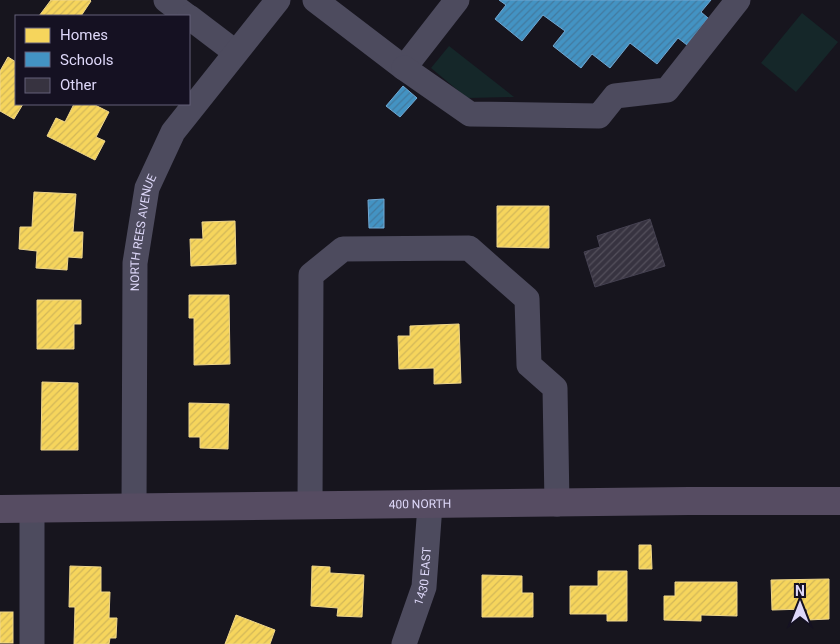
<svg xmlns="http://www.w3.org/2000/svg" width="840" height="644" viewBox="0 0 840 644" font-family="Roboto,sans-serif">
<defs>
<pattern id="homes-hatch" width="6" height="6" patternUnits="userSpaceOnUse" patternTransform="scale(1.25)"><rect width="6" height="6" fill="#f6d55c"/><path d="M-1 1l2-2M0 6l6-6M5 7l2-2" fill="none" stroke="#d2b759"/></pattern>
<pattern id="schools-hatch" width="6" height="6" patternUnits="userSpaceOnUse" patternTransform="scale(1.25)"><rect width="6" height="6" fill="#4393c3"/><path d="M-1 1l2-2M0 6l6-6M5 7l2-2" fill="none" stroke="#437a9f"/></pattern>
<pattern id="building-hatch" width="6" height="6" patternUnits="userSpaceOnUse" patternTransform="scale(1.25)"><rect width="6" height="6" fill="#373340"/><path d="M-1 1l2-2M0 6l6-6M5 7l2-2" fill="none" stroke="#54505c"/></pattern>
</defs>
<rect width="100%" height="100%" fill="#17151e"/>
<g fill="#152729">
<polygon points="802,13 838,42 796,92 761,63"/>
<polygon points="449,46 514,97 467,98 431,68"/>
</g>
<g fill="url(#homes-hatch)" stroke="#efd68b">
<polygon points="51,0 90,0 91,1 81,16 39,16"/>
<polygon points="8,57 16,62 16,104 23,104 14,119 0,111 0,71"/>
<polygon points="74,104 93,104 109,112 96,137 105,141 95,160 47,136 56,118 65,122"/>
<polygon points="34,192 76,194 73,232 83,232 82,258 68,257 67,270 36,268 37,251 19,249 20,227 32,227"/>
<polygon points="497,206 549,206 549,248 497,247"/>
<polygon points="235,221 236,264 191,266 190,239 203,239 202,222"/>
<polygon points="189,295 229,295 230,364 194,365 194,318 189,318"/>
<polygon points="37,300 81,300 81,324 74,324 74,349 37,349"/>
<polygon points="459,324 461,383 434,384 434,368 399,369 398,336 410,336 410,326"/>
<polygon points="42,382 78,383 78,450 41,450"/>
<polygon points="189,403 229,404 228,449 200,448 200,437 189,437"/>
<polygon points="639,545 651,545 652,569 639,569"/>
<polygon points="70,566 101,567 101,592 110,592 109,618 117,618 116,638 110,638 109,644 74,644 75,607 69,607"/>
<polygon points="312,566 330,567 330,573 364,575 362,617 337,616 338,608 311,606"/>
<polygon points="598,571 627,571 627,621 607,621 607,614 570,614 570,586 598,586"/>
<polygon points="482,575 522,576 522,593 533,593 533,617 482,617"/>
<polygon points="829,579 829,619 807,620 807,609 772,610 771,580"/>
<polygon points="675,582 737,582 737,616 701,615 701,621 664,620 664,596 675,596"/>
<rect x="0" y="612" width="13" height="31"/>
<polygon points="236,615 275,630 270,644 225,644"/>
</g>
<g fill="url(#schools-hatch)" stroke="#72a8d3">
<polygon points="499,0 711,0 701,12 708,18 687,45 678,38 657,64 630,43 610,68 592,54 581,68 553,46 565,31 543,15 522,41 495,19 506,5"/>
<polygon points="403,86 417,98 400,117 386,106"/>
<polygon points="384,199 384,228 369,228 368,200"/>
</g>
<polygon fill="url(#building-hatch)" stroke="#454151" points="650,219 665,266 595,287 584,252 600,247 597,236"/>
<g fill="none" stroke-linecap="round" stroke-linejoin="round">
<g stroke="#4d4b5e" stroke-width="25">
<polyline points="166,0 187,16"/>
<polyline points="315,0 404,68 457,0"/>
<polyline points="189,17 235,52"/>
<polyline points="404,68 470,114 599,116 615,96 667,90 738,0"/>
<polyline points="310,506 311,275 343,249 469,248 527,299 529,365 555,388 557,504"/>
<path id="s1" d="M134,507L135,263L147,188L173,132L278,0"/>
<polyline points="32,644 32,509"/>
<path id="s2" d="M404,644L424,587L430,505"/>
</g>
<path stroke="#564c62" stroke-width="28" id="s3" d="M0,509L689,501H840"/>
</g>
<g text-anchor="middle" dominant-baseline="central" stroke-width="5" stroke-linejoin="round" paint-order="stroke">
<g font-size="12" fill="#ded8f9" stroke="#151122">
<text stroke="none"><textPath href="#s1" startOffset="275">NORTH REES AVENUE</textPath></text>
<text stroke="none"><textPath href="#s3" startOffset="420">400 NORTH</textPath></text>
<text stroke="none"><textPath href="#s2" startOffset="71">1430 EAST</textPath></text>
</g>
</g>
<rect x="15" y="15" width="175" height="90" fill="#151122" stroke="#656178"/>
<rect x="25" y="28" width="25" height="15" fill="#f6d55c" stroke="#656178"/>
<text x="60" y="40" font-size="15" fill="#ded8f9">Homes</text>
<rect x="25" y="52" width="25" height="15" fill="#4393c3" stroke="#656178"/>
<text x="60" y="65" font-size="15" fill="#ded8f9">Schools</text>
<rect x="25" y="78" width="25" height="15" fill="#373340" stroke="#656178"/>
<text x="60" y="90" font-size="15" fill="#ded8f9">Other</text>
<g transform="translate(800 604)" stroke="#151122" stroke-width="4" paint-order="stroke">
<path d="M0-4L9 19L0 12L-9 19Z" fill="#ded8f9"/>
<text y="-8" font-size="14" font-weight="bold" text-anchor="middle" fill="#ded8f9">N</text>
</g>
</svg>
